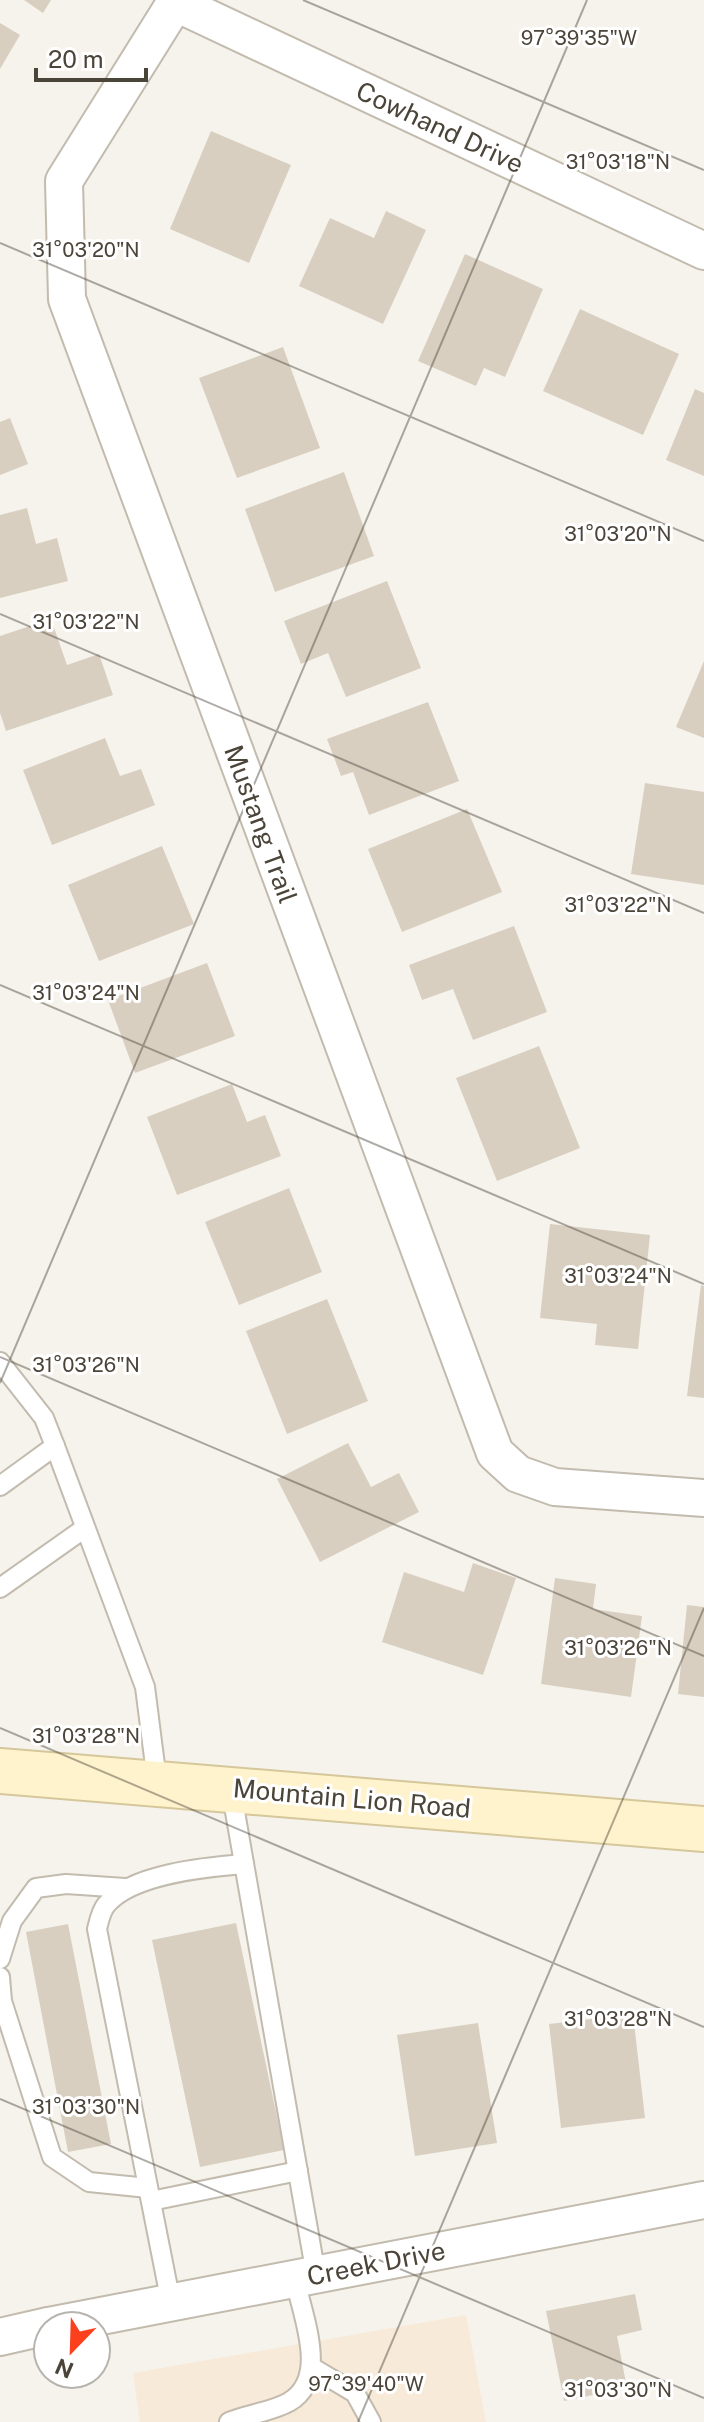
<svg xmlns="http://www.w3.org/2000/svg" width="704" height="2422" viewBox="0 0 704 2422" font-family="'Public Sans',sans-serif">
<rect width="100%" height="100%" fill="#f6f3ec"/>
<polygon fill="#f7ead8" points="466,2315 486,2422 140,2422 133,2373"/>
<g fill="#d8cfc1">
<polygon points="24,0 51,0 43,13"/>
<polygon points="0,23 20,35 0,69"/>
<polygon points="211,131 291,165 249,263 170,229"/>
<polygon points="386,211 426,230 383,324 299,286 330,218 374,238"/>
<polygon points="465,254 543,289 505,377 484,368 476,386 418,361"/>
<polygon points="580,309 679,354 643,435 543,391"/>
<polygon points="283,347 320,448 237,478 199,378"/>
<polygon points="695,389 704,393 704,476 666,460"/>
<polygon points="10,418 28,464 0,475 0,422"/>
<polygon points="344,472 374,556 275,592 245,509"/>
<polygon points="27,508 36,544 57,538 68,581 0,598 0,515"/>
<polygon points="387,581 421,668 346,697 328,653 301,664 284,621"/>
<polygon points="51,619 67,665 99,654 113,695 6,731 0,713 0,636"/>
<polygon points="704,661 704,738 676,727"/>
<polygon points="428,702 459,781 369,815 353,772 341,776 327,739"/>
<polygon points="105,738 120,776 141,769 155,805 52,845 23,770"/>
<polygon points="645,783 704,792 704,885 631,874"/>
<polygon points="467,809 502,892 402,932 368,849"/>
<polygon points="162,846 194,924 99,961 68,885"/>
<polygon points="514,926 547,1012 473,1040 453,989 422,1000 409,965"/>
<polygon points="207,963 235,1036 135,1073 108,1000"/>
<polygon points="539,1046 580,1148 497,1181 456,1078"/>
<polygon points="232,1084 247,1122 265,1115 281,1156 177,1195 147,1117"/>
<polygon points="289,1188 322,1272 239,1305 205,1222"/>
<polygon points="550,1224 650,1235 638,1349 595,1345 597,1324 540,1318"/>
<polygon points="701,1285 704,1286 704,1398 687,1396"/>
<polygon points="327,1299 368,1401 287,1434 246,1331"/>
<polygon points="348,1443 371,1487 399,1473 419,1512 320,1562 277,1479"/>
<polygon points="473,1563 516,1578 483,1675 382,1642 404,1572 464,1592"/>
<polygon points="555,1578 596,1584 593,1609 642,1616 631,1697 541,1684"/>
<polygon points="687,1605 704,1607 704,1697 678,1694"/>
<polygon points="236,1923 284,2150 200,2167 152,1940"/>
<polygon points="68,1924 111,2144 68,2152 26,1932"/>
<polygon points="633,2014 645,2118 561,2128 549,2024"/>
<polygon points="478,2023 497,2143 415,2156 397,2035"/>
<polygon points="635,2294 642,2330 617,2336 627,2388 564,2401 546,2311"/>
</g>
<g fill="none" stroke-linecap="round" stroke-linejoin="round">
<g stroke="#c2bbae" stroke-width="22">
<g id="lane">
<polyline points="0,1362 44,1418 55,1446 145,1687 157,1781"/>
<polyline points="0,1486 55,1446"/>
<polyline points="0,1588 85,1528"/>
<polyline points="231,1789 316,2275"/>
<polyline points="0,1959 12,1921 36,1888 66,1884 125,1888"/>
<polyline points="0,1977 2,2001 52,2157 89,2182 148,2188"/>
<polyline points="151,2201 298,2171"/>
<path d="M171,2303L97,1929C99,1921 101,1911 106,1905C131,1874 206,1867 244,1864"/>
<polyline points="313,2368 355,2393 371,2422"/>
<path d="M229,2422C248,2414 271,2412 289,2402C330,2378 302,2316 295,2279"/>
</g>
</g>
<g stroke="#c2bbae" stroke-width="40">
<g id="street">
<polyline points="177,0 64,181 67,299 495,1453 518,1474 555,1487 704,1498"/>
<polyline points="176,3 704,251"/>
<polyline points="49,2326 704,2200"/>
<polyline points="0,2337 48,2326"/>
</g>
</g>
<g stroke="#d6c79b" stroke-width="48">
<polyline id="secondary" points="0,1771 704,1829"/>
</g>
<use href="#lane" stroke="#fff" stroke-width="18"/>
<use href="#street" stroke="#fff" stroke-width="36"/>
<use href="#secondary" stroke="#fff3cd" stroke-width="44"/>
</g>
<path fill="none" stroke="#4b4439" stroke-width="2" stroke-opacity="0.45" d="M303,0L704,170M0,243L704,541M0,614L704,913M0,985L704,1284M0,1357L704,1656M0,1383L587,0M0,1728L704,2027M0,2099L704,2398M358,2422L704,1608"/>
<g text-anchor="middle" dominant-baseline="central" stroke-width="6" stroke-linejoin="round" paint-order="stroke">
<g font-size="26" fill="#4b4439" stroke="#fff">
<text transform="translate(440 127) rotate(25)">Cowhand Drive</text>
<text transform="translate(261 824) rotate(70)">Mustang Trail</text>
<text transform="translate(352 1798) rotate(5)">Mountain Lion Road</text>
<text transform="translate(376 2263) rotate(-11)">Creek Drive</text>
</g>
</g>
<g font-size="20" text-anchor="middle" fill="#4b4439" stroke="#fff" stroke-width="6" stroke-linejoin="round" paint-order="stroke">
<text x="579" y="45">97°39'35"W</text>
<text x="618" y="169">31°03'18"N</text>
<text x="86" y="257">31°03'20"N</text>
<text x="618" y="541">31°03'20"N</text>
<text x="86" y="629">31°03'22"N</text>
<text x="618" y="912">31°03'22"N</text>
<text x="86" y="1000">31°03'24"N</text>
<text x="618" y="1283">31°03'24"N</text>
<text x="86" y="1372">31°03'26"N</text>
<text x="618" y="1655">31°03'26"N</text>
<text x="86" y="1743">31°03'28"N</text>
<text x="618" y="2026">31°03'28"N</text>
<text x="86" y="2114">31°03'30"N</text>
<text x="366" y="2391">97°39'40"W</text>
<text x="618" y="2397">31°03'30"N</text>
</g>
<g transform="translate(72 2350) rotate(203)"><circle r="38" fill="#ffffff" stroke="#b7b4b0" stroke-width="2"/>
<path d="M0-6L14 30L0 20L-14 30Z" fill="#fc3f1d"/>
<text y="-12" font-size="22" font-weight="bold" text-anchor="middle" fill="#4b4439">N</text>
</g>
<path d="M36 68v12h110v-12" fill="none" stroke="#4b4439" stroke-width="4"/>
<text x="48" y="68" font-size="24" fill="#4b4439" stroke="#ffffff" stroke-width="6" paint-order="stroke">20 m</text>
</svg>
